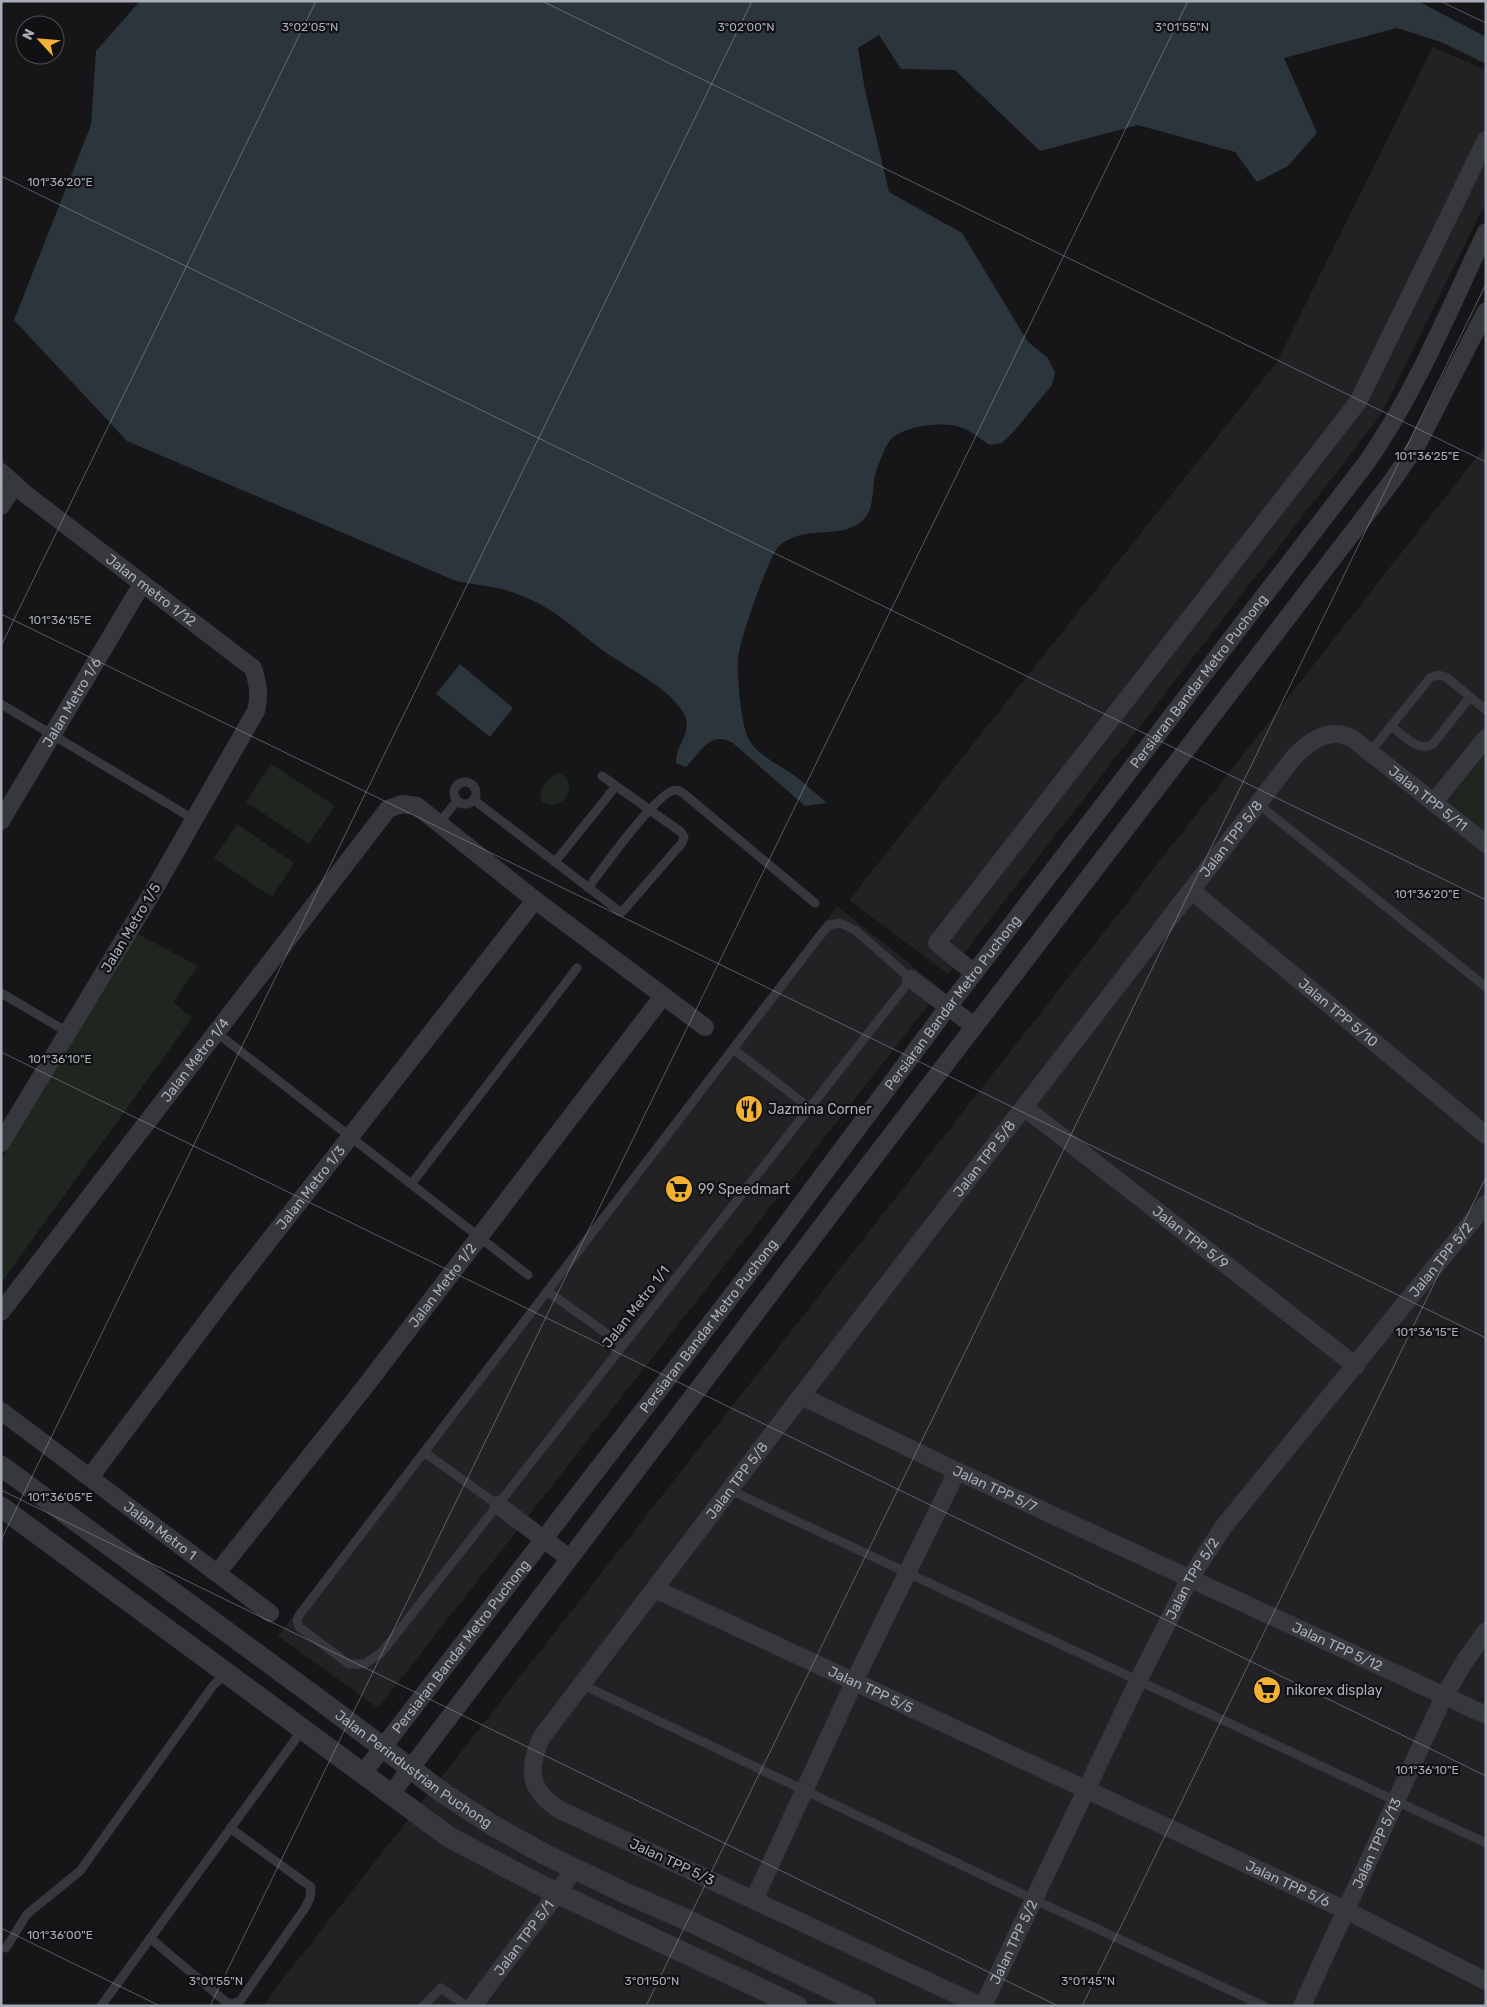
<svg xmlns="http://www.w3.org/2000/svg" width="1487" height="2007" viewBox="0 0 1487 2007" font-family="Rubik,sans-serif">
<rect width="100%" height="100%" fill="#161618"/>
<g fill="#222225">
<polygon points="1433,47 1486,70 1486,202 1380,416 948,974 849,900 1277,362"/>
<polygon points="1486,445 1486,2006 263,2006 283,1979"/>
<polygon points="837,906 941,989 378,1708 278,1636"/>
</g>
<g fill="#1e261f">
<polygon points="1486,755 1486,831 1449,801"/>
<polygon points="271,764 335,806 309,844 246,802"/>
<path d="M559,773C583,784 560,817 541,801C538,789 548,777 559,773Z"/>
<polygon points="237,824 294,863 272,897 214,858"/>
<polygon points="136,933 198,966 173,1002 192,1018 1,1283 1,1159"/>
</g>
<g fill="#2c353c">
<path d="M140,1H1418L1486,37V64L1441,42L1397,28L1284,58L1317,133L1288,166L1257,182L1235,152L1138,125L1040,151L955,70L901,69L879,35L858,48L865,90L889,192L962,233L1028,342L1048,358L1055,373L1052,385L1016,429L1002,443L990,445C981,440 974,433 965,429C946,420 908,425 892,438C885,445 876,470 874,480C872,495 874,511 861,522C839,540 803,524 779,546C768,558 739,642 738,659C737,678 741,722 748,738C756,755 780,765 795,776C806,784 816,794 827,803L805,806L733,743C710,730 701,752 686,767L676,763C675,747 690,736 686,719C678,692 627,668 605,652C587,639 570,623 550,610C539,603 525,597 512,592C495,586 474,585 456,581L127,441L14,320L91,125L96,51Z"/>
<polygon points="460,664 513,708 490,737 436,694"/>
</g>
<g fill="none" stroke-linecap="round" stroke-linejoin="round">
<g stroke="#37383d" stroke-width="9">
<polyline points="1,704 195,820"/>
<path d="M1391,726C1403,735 1418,753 1433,744L1470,697"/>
<polyline points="1370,752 1430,678 1438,675 1446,677 1486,710"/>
<circle cx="465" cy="793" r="11"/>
<polyline points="474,800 619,911 622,912 682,843 684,837 681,832 602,776"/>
<polyline points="1258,804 1486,987"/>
<polyline points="439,823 457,801"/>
<polyline points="555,862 616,786"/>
<path d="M588,888C600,872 659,789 676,790C679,790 681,792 683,793L815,903"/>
<polygon points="840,923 855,930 911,979 382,1652 365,1664 349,1664 299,1627 297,1620 300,1614 818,938 829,925"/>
<polyline points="1,993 69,1033"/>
<polyline points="217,1033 528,1275"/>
<polyline points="733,1049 810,1108"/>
<polyline points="412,1183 577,968"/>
<polyline points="547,1291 623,1345"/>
<polyline points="424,1452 498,1505"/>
<polyline points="730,1490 1486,1843"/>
<polyline points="581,1684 1035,1900 1264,2006"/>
<polyline points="150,1938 226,2002 232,2004 240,2001 305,1908 310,1898 311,1887 230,1828"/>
<polyline points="6,1948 27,1914 80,1871 212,1687 226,1672"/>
<polyline points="101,2006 303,1729"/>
<polyline points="423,2006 441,1988 467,2006"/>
</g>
<g stroke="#37383d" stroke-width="18">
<path id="s1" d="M1,472L24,493L253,668C258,683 260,695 256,711L155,888L1,1143"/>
<polyline points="1,506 14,485"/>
<polyline points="1434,802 1486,738"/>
<path id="s2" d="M1,821L142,584"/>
<path id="s3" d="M1192,891L1486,1135"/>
<polyline points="974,973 937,943 1358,402 1486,140"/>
<polyline points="911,979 974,1026"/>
<path id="s4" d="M1025,1108L1356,1366"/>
<path id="s5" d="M1,1312L388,809L402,804L417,806L535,900L705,1027"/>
<path id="s6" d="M801,1396L957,1471L1486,1715"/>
<path id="s7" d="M1,1411L270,1613"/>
<path id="s8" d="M90,1477L232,1288L535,900"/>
<polyline points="498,1505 569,1558"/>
<path id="s9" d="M218,1572L364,1388L663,996"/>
<path id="s10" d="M655,1589L1345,1910L1486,1981"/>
<path id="s11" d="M363,1773L767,1250L948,1007L1367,462C1416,391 1449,310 1486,232"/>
<path d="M391,1794C723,1355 1056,917 1392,481L1417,445L1486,311"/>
<polyline points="754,1900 854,1682 957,1471"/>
<path id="s12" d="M473,2006L575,1869"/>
<path id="s13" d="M981,2006L560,1810C529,1791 527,1770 541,1738L801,1396L1294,757C1305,746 1320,733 1337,734C1342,734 1348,737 1352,738L1486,844"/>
<path id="s14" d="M983,2006L1138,1681L1190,1578L1224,1526L1486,1204"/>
<path id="s15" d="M1302,2006L1444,1696L1465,1661L1486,1631"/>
</g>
<g stroke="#37383d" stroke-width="21">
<path id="s16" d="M1,1466L325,1704L443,1793L492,1825L544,1854L625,1893L685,1919L866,2006"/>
<polyline points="1,1507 449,1837 544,1887 797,2006"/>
</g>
</g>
<path fill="none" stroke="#a8adb8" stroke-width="1" stroke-opacity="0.45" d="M542,1L1486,462M1440,1L1486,23M1,176L1486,900M1,614L1486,1338M1,646L316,1M1,1052L1486,1776M1,1490L1058,2006M1,1540L752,1M1,1928L160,2006M210,2006L1188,1M646,2006L1486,284M1082,2006L1486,1177"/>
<defs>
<g id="restaurant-disc" transform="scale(1.4375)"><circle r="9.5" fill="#f2b134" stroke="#111113"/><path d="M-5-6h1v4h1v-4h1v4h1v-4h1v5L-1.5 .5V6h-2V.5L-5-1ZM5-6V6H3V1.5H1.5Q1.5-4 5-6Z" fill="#111"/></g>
<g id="supermarket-disc" transform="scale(1.4375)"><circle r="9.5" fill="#f2b134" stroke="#111113"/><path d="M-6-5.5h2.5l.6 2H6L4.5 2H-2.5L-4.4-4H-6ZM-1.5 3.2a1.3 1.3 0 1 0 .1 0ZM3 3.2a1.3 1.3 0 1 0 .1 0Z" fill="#111"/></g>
</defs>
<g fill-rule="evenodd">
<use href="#restaurant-disc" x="749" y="1109"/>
<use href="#supermarket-disc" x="679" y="1189"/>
<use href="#supermarket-disc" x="1267" y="1690"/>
</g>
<g text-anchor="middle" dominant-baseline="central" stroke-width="4.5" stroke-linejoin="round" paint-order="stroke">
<g font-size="14" fill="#a8adb8" stroke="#111113">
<text stroke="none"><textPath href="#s1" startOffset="191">Jalan metro 1/12</textPath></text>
<text stroke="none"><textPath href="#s11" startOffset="1375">Persiaran Bandar Metro Puchong</textPath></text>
<text stroke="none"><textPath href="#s2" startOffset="138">Jalan Metro 1/6</textPath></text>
<text stroke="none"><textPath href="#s13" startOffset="1948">Jalan TPP 5/11</textPath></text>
<text stroke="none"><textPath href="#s13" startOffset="1682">Jalan TPP 5/8</textPath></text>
<text transform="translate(131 928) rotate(-59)">Jalan Metro 1/5</text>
<text stroke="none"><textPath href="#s11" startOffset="970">Persiaran Bandar Metro Puchong</textPath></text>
<text stroke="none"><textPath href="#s3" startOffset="190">Jalan TPP 5/10</textPath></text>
<text stroke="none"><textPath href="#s5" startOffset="318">Jalan Metro 1/4</textPath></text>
<text stroke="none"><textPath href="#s13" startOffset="1278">Jalan TPP 5/8</textPath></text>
<text stroke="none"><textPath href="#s8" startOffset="364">Jalan Metro 1/3</textPath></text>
<text stroke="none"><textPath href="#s4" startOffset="210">Jalan TPP 5/9</textPath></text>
<text stroke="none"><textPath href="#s14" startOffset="881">Jalan TPP 5/2</textPath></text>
<text stroke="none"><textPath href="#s9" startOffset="364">Jalan Metro 1/2</textPath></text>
<text transform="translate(636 1307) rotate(-52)">Jalan Metro 1/1</text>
<text stroke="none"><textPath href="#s11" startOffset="565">Persiaran Bandar Metro Puchong</textPath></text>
<text stroke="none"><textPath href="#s13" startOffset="872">Jalan TPP 5/8</textPath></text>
<text stroke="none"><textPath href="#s6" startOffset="215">Jalan TPP 5/7</textPath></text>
<text stroke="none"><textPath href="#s7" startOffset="199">Jalan Metro 1</textPath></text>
<text stroke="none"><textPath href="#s14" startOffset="476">Jalan TPP 5/2</textPath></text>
<text stroke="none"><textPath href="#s11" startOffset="160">Persiaran Bandar Metro Puchong</textPath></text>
<text stroke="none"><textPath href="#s6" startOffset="592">Jalan TPP 5/12</textPath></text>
<text stroke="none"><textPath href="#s10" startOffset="238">Jalan TPP 5/5</textPath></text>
<text stroke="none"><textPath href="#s16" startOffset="512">Jalan Perindustrian Puchong</textPath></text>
<text stroke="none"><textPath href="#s15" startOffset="179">Jalan TPP 5/13</textPath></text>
<text transform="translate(672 1862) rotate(25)">Jalan TPP 5/3</text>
<text stroke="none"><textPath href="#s10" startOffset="698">Jalan TPP 5/6</textPath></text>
<text stroke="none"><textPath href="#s12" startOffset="85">Jalan TPP 5/1</textPath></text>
<text stroke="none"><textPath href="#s14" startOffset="71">Jalan TPP 5/2</textPath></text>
</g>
<g font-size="14" fill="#a8adb8" stroke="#111113" text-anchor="start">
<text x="768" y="1109">Jazmina Corner</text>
<text x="698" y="1189">99 Speedmart</text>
<text x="1286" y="1690">nikorex display</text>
</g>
</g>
<g font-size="12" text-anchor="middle" fill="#a8adb8" stroke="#111113" stroke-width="4.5" stroke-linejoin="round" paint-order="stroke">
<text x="310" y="31">3°02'05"N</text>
<text x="746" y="31">3°02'00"N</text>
<text x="1182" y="31">3°01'55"N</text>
<text x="60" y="186">101°36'20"E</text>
<text x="1427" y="460">101°36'25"E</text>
<text x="60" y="624">101°36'15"E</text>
<text x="1427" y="898">101°36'20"E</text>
<text x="60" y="1063">101°36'10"E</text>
<text x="1427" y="1336">101°36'15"E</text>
<text x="60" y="1501">101°36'05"E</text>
<text x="1427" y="1774">101°36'10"E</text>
<text x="60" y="1939">101°36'00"E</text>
<text x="216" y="1985">3°01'55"N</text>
<text x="652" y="1985">3°01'50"N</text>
<text x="1088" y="1985">3°01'45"N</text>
</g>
<rect width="1487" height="2007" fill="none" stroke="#a8adb8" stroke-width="5"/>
<g transform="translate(40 40) rotate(296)"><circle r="24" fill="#111113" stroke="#4d4f55"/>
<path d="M0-4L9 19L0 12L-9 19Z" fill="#f2b134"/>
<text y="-8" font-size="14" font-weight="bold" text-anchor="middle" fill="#a8adb8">N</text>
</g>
</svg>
